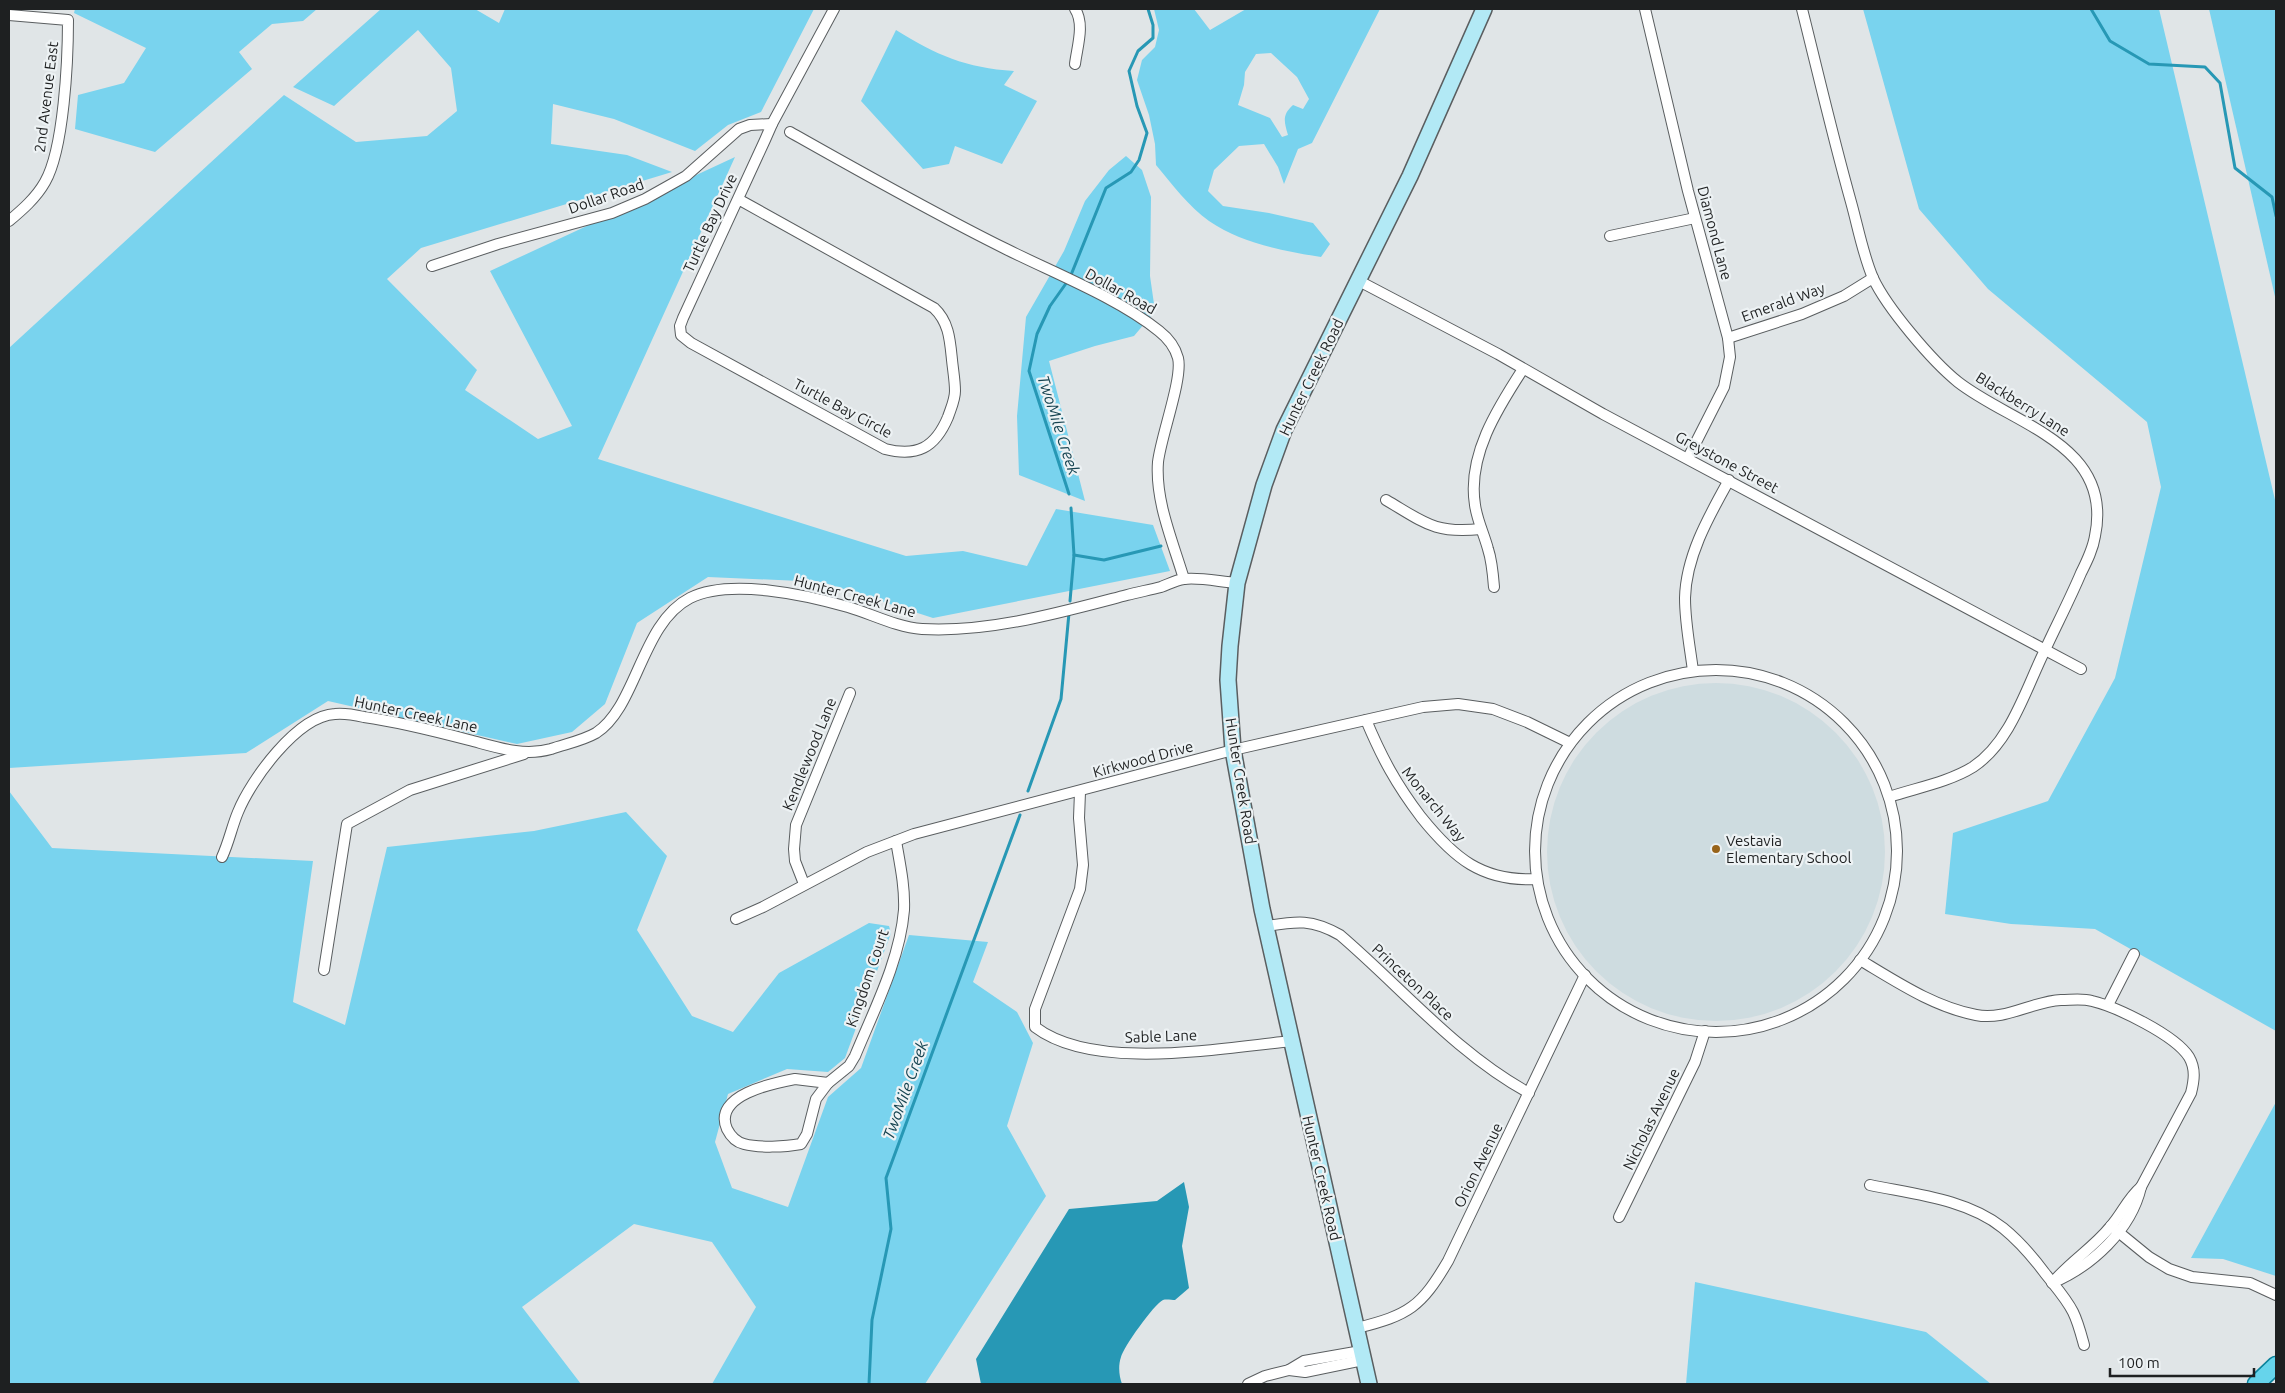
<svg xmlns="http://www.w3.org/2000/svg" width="2285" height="1393" viewBox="0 0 2285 1393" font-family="Ubuntu,sans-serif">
<rect width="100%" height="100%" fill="#e0e5e7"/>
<circle fill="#cedce0" cx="1716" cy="852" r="169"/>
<g fill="#79d3ee" fill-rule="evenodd">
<polygon points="75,9 317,9 303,21 272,24 239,52 252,69 155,152 75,129 78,95 124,83 146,48 74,13"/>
<polygon points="381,9 475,9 499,23 505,9 814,9 761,112 728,125 695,151 614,119 553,104 551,144 627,155 672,172 421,248 387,279 477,370 465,390 538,439 572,426 490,271 735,157 598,459 906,556 963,551 1027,566 1056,509 1153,525 1170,571 933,618 822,582 708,577 637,623 605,704 572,732 517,744 328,701 246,753 9,768 9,348 284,95 356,142 427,136 457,111 451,68 418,30 334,106 293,87"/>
<path d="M1154,9H1194L1210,30L1246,9H1380L1312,143L1298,149L1284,184L1278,167L1264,144L1239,146L1214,170L1208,191L1223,206L1269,213L1313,223L1330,244L1321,257C1283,251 1241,243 1209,221C1190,208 1171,183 1156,165L1155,144L1149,115L1137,80L1142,60L1155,47L1159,30ZM1271,53L1297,77L1309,99L1303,109L1293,105C1282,115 1284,121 1288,135L1282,137L1270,118L1238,105L1244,85L1245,72L1256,54Z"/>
<polygon points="1863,9 2159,9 2276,504 2276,1031 2095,929 2011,924 1945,914 1953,833 2048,801 2115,678 2161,487 2147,422 1988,289 1919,209"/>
<polygon points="2209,9 2276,9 2276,301"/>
<path d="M896,30C936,55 966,68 1014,71L1004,85L1037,101L1002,164L955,146L949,164L923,169L861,101Z"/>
<polygon points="1126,156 1142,170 1151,197 1150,276 1155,311 1134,336 1095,346 1049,361 1085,501 1019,475 1017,416 1026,317 1064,251 1085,201 1109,170"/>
<polygon points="9,791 52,848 313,861 293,1002 345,1025 387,847 534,831 626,812 667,856 637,930 692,1016 733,1032 779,973 869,923 889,926 891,933 845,1058 828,1072 787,1069 728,1094 715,1142 732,1188 788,1207 828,1097 861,1068 909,935 988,942 973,982 1017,1012 1033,1043 1007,1126 1046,1196 925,1384 712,1384 756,1307 712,1242 634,1224 522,1307 581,1384 9,1384"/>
<polygon points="2276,1102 2276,1276 2223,1259 2191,1258"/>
<polygon points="1695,1282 1926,1332 1991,1384 1686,1384"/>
</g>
<path fill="#2798b5" d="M1184,1182L1189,1207L1182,1246L1189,1288L1175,1300C1172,1300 1166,1299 1163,1300C1154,1304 1123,1348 1121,1357C1118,1366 1119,1376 1122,1384H981L976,1359L1069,1209L1157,1201Z"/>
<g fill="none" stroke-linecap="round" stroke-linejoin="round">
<g stroke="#2798b5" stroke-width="3">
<polyline points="2091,9 2110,41 2149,64 2205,67 2220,83 2235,168 2272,197 2276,216"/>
<polyline points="1071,275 1106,188 1131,172 1139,160 1147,133 1137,106 1129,71 1138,51 1153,38 1153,25 1148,9"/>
<polyline points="1067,282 1050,306 1037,334 1029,371 1069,494"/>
<polyline points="1074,555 1104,560 1161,546"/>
<polyline points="1070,601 1074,555 1071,508"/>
<polyline points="1028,791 1061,699 1069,613"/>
<polyline points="869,1384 872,1320 891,1229 886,1178 1020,815"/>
</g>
<g stroke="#5a5e60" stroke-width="12">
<g id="street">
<path d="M1075,9C1085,24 1077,47 1075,64"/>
<polyline points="1645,9 1688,191 1728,338 1730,357 1724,387 1688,458"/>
<path d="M1802,9C1818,73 1833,138 1851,202C1858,227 1863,255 1873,278C1887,308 1932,361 1958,382C2013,425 2114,444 2095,536C2093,549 2087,561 2081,573C2070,599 2057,624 2045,650C2026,688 2011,742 1973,767C1949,782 1916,788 1889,797"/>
<path d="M9,15L68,20C68,60 64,149 45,182C36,198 22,210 9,221"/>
<path d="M790,132C861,172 933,213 1006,249C1054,273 1118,298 1159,331C1168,338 1175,347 1178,358C1183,378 1161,436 1158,462C1155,501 1173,542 1184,579"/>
<path d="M738,199L934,308C949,322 950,340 952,360C953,370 955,381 955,391C955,400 951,408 948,417C935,448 917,457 885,449L691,343L681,335L680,326L683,318L765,140L772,124L834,9"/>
<polyline points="1610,236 1695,218"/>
<polyline points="432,266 498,244 612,213 645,199 686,176 739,129 750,125 772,124"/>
<polyline points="1359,281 1498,354 1603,414 2081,669"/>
<polyline points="1728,338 1802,314 1844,296 1873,278"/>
<path d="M1386,500C1425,523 1435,534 1481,529"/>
<path d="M1494,587C1493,574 1492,561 1488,549C1484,534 1477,520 1475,505C1467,456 1497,409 1523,369"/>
<circle cx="1716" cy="851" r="181"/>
<path d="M1693,671C1690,647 1685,623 1685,598C1686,556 1709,516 1729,480"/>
<path d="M1366,720C1382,758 1396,784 1421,817C1454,858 1482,882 1537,879"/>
<path d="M1080,792L1079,818L1083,865L1080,889L1035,1009V1027C1094,1072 1221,1048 1292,1041"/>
<path d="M222,857C229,842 232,826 238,812C251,780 297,716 335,714C345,713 355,715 364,717C400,722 435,731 469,740C496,747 523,757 551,749C565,744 582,741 596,733C637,707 641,623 690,598C730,578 806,595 848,607C872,614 896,627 922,629C989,633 1062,612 1127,595C1138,592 1150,590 1161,587C1169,584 1176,580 1184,579C1200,577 1221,582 1237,583"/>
<polyline points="804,884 795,861 794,849 796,825 850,693"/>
<polyline points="736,919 763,907 867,852 914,834 1233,750 1423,707 1458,704 1493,709 1527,722 1570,743"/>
<path d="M1267,926C1297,921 1312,919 1340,935C1402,988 1456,1053 1529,1093"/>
<path d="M1860,960C1897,982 1934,1007 1976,1015C2005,1021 2033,1001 2061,1000C2071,1000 2082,998 2092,1001C2117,1007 2175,1035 2189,1057C2196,1069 2194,1081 2191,1093L2141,1187C2131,1230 2092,1266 2052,1283"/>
<polyline points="324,970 347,824 410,790 524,754"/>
<polyline points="2108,1005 2134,954"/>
<path d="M795,1079L828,1083L816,1099L807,1134L801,1144C785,1147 759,1148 744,1144C736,1142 730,1135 727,1129C712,1095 774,1083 795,1079Z"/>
<path d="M828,1083L849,1066L855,1056C874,1010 900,960 904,910C905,887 900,864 896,841"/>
<path d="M1870,1185C1913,1194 1967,1199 2003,1228C2019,1241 2032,1256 2044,1272C2054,1285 2066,1298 2073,1312C2078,1322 2081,1334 2084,1345"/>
<polyline points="1619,1217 1695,1062 1705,1031"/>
<polyline points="2111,1226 2149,1257 2169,1269 2192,1277 2250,1283 2276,1295"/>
<path d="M2054,1281C2071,1261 2094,1247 2110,1227C2122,1214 2127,1199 2141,1187"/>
<path d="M1357,1328C1409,1315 1421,1307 1448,1261L1585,975"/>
<polyline points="1289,1370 1305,1372 1363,1360"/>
<polyline points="1248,1384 1265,1376 1289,1370 1304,1361 1361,1351"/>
</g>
</g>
<g stroke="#5a5e60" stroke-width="18">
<polyline id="secondary" points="1369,1384 1262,909 1233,750 1228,680 1230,646 1237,583 1264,485 1284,430 1410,176 1484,9"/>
</g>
<g stroke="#0a829b" stroke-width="19">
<polyline id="primary" points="2256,1384 2276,1365"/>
</g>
<use href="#street" stroke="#fff" stroke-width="10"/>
<use href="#secondary" stroke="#b2e9f5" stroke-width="15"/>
<use href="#primary" stroke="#66d4eb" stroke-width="16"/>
</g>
<circle fill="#98641a" stroke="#edf2f4" stroke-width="2" cx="1716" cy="849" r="5"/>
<g text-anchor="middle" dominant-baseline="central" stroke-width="4.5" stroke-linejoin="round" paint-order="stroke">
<g font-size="15" fill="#1e2021" stroke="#edf2f4">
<text transform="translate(46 97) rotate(-83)">2nd Avenue East</text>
<text transform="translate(606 196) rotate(-19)">Dollar Road</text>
<text transform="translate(710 223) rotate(-65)">Turtle Bay Drive</text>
<text transform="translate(1715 233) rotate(75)">Diamond Lane</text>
<text transform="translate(1121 291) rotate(29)">Dollar Road</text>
<text transform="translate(1783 302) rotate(-20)">Emerald Way</text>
<text transform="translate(1311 377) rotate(-64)">Hunter Creek Road</text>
<text transform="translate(2023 404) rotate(32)">Blackberry Lane</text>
<text transform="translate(843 408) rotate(28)">Turtle Bay Circle</text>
<text transform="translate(1727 462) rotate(28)">Greystone Street</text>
<text transform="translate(855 596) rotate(15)">Hunter Creek Lane</text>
<text transform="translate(416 714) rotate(12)">Hunter Creek Lane</text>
<text transform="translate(809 754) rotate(-68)">Kendlewood Lane</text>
<text transform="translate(1143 759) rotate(-15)">Kirkwood Drive</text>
<text transform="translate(1241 781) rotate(81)">Hunter Creek Road</text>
<text transform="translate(1434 804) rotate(51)">Monarch Way</text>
<text transform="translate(867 978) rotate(-71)">Kingdom Court</text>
<text transform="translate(1413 982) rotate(43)">Princeton Place</text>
<text transform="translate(1161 1036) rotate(-2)">Sable Lane</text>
<text transform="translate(1651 1119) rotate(-64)">Nicholas Avenue</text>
<text transform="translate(1478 1165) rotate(-64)">Orion Avenue</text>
<text transform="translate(1322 1178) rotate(77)">Hunter Creek Road</text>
</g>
<g font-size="15" fill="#1e2021" stroke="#edf2f4" text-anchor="start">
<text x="1726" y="840">Vestavia<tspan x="1726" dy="17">Elementary School</tspan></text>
</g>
<g font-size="16" font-style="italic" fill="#164451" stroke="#edf2f4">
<text transform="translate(1059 425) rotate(72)">TwoMile Creek</text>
<text transform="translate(905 1090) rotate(-70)">TwoMile Creek</text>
</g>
</g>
<rect width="2285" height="1393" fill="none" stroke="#1e2021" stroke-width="20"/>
<path d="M2110 1368v8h144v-8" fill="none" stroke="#1e2021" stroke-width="2.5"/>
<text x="2118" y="1368" font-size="15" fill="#1e2021" stroke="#edf2f4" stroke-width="4" paint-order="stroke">100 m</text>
</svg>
